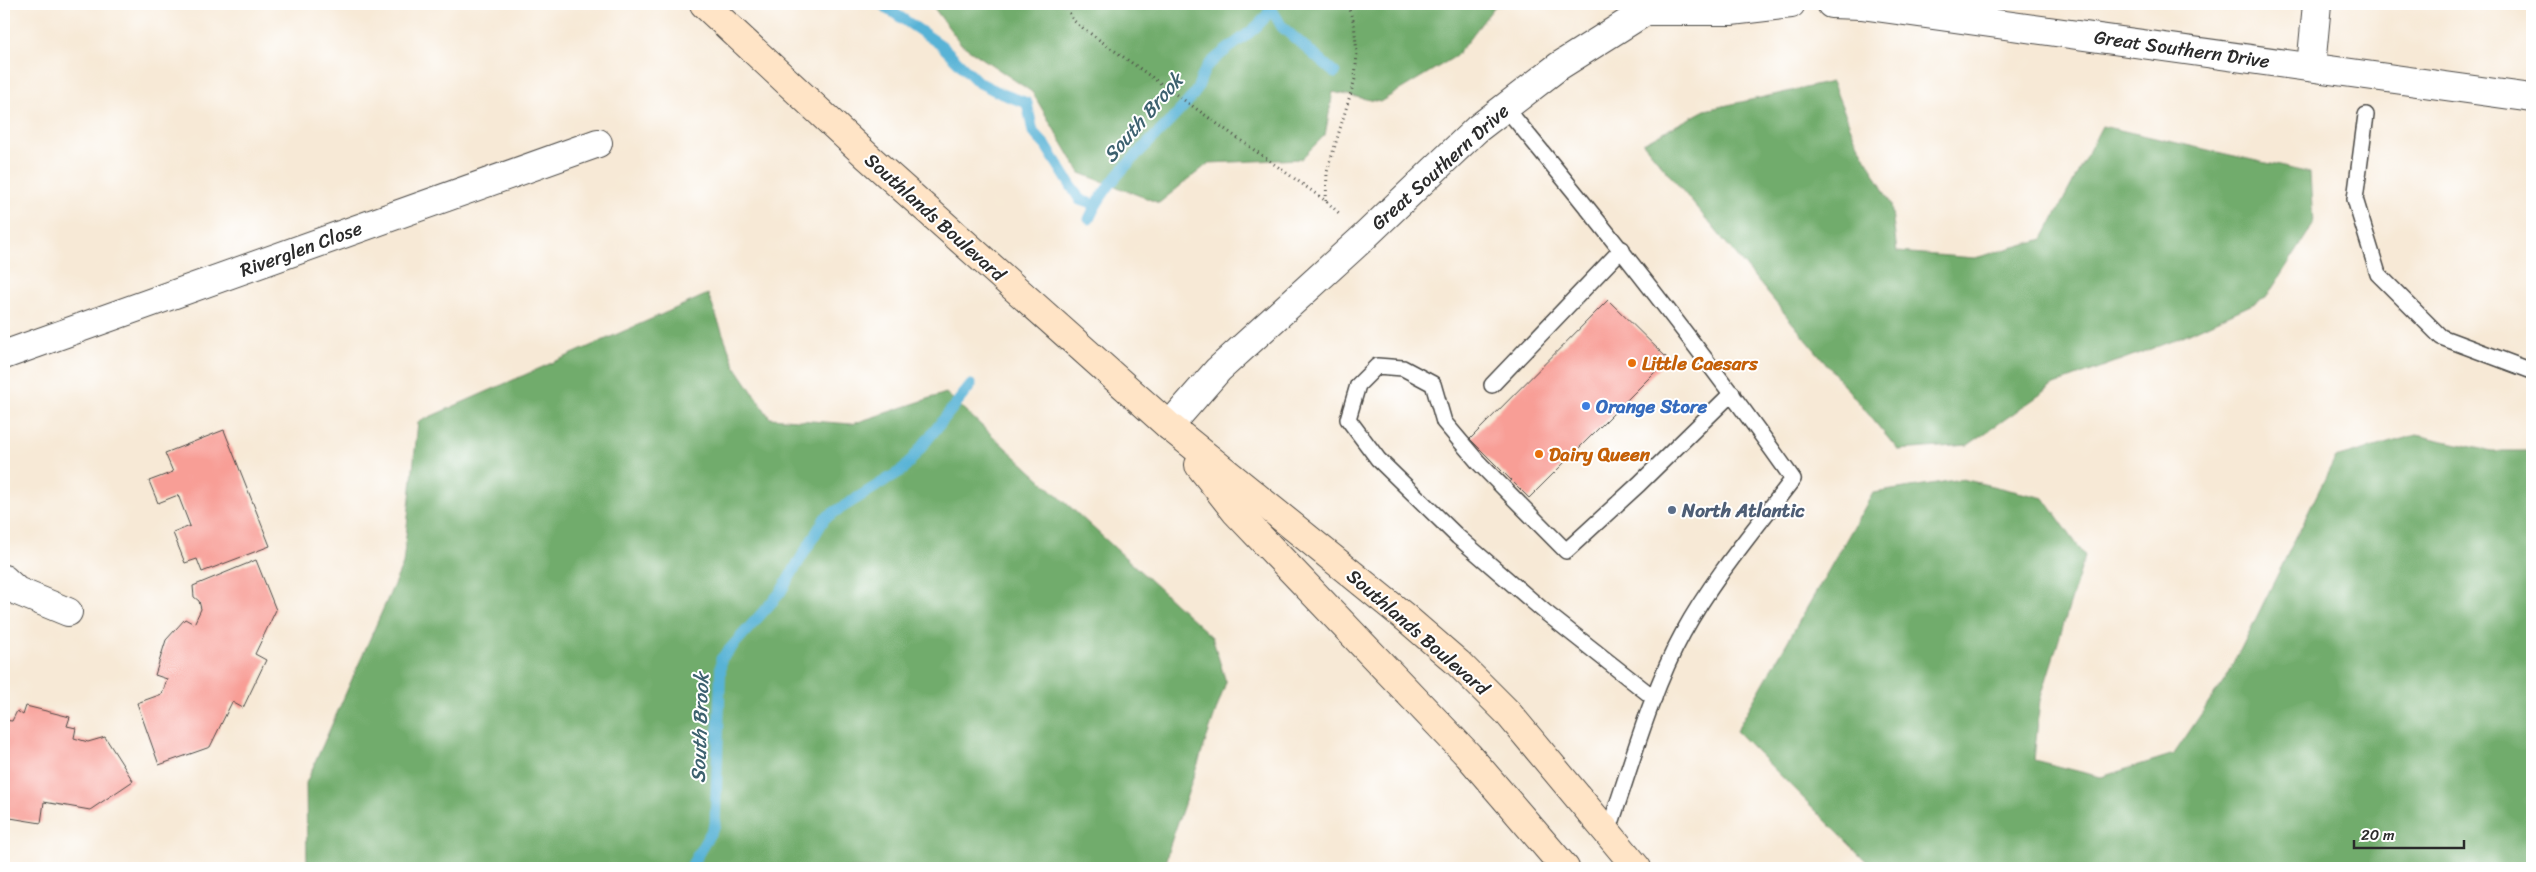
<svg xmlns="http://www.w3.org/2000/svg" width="2536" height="872" viewBox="0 0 2536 872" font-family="Sriracha,sans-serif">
<rect width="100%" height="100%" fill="#fff"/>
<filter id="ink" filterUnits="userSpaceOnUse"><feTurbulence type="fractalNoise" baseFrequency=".02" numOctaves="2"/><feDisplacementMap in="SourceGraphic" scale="10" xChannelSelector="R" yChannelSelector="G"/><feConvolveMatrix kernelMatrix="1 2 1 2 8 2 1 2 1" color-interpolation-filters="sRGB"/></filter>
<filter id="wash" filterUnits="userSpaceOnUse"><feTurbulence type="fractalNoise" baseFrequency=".0096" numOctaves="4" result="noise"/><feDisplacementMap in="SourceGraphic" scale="20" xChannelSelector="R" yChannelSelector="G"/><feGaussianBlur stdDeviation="1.12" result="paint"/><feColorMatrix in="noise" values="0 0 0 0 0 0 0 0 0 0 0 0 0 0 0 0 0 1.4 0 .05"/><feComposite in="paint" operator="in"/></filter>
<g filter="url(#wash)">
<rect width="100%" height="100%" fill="#f7e9d6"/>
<g fill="#71ac6c" stroke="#4e6c4c">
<polygon points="931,4 1531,4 1495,6 1456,56 1380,102 1333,92 1325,135 1301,159 1209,163 1159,203 1080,173 1032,92 961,44"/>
<polygon points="1832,82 1855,138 1891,204 1897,252 1975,258 2043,239 2102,126 2310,173 2313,225 2266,298 2172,341 2054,385 1968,445 1898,450 1643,143 1705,110"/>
<polygon points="708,294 735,366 770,418 852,424 946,393 1212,637 1226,682 1169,848 1164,868 307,868 306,783 403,564 418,422"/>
<polygon points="2416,435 2491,451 2532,451 2532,868 1873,868 1736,731 1873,493 1962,479 2044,498 2085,556 2040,700 2034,760 2101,777 2174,754 2229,673 2335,458"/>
</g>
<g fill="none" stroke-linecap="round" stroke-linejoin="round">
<g stroke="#58b3d6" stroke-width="11">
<polyline points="881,4 941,45 978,82 1002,94 1027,103 1033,132 1046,146 1080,200 1095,205"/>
<polyline points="1271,8 1282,27 1335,73"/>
<path d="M1089,219C1111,169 1161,137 1194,94C1200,86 1201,74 1207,67C1222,48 1266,29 1272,4"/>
<polyline points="690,868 715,825 721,659 780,593 825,518 904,469 971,385"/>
</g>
</g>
<g id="blocks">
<g fill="#f89e96">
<polygon points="1608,300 1668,359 1529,498 1470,439"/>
<polygon points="224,430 270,546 202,572 197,559 185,563 173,533 190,526 178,495 158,503 149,481 173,472 165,453"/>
<polygon points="256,560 276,610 255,654 266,660 243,708 232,702 210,747 159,765 137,703 162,694 167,679 155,675 166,640 185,619 194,624 201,609 199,601 194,597 193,586"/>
<polygon points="26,706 70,717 67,726 76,728 74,738 88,742 105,737 133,781 90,810 44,802 41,823 4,817 4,720 12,721 17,711 23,715"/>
</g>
</g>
</g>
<g filter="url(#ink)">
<use href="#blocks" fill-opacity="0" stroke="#4a4845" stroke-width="1"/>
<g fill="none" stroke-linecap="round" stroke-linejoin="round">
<g stroke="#4a4845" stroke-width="18">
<g id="service">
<path d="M1505,107C1605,228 1702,350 1793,479C1755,529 1713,578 1683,633C1651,691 1630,769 1608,832"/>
<polyline points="2366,115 2355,199 2378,274 2441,337 2532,371"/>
<polyline points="1492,385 1622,249"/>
<polyline points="1654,698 1545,612 1458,537 1378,459 1348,419 1358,385 1377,366 1403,368 1433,384 1444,422 1478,462 1566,551 1639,484 1732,393"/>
</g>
</g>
<g stroke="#4a4845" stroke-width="30">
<g id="minor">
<polyline points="2311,67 2317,4"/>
<polyline points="4,355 598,143"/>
<polyline points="4,579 17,591 68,612"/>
</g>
</g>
<g stroke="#4a4845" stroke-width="30">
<g id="tertiary">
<polyline points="1831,4 1861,5 2532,98"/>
<polyline points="1169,426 1218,370 1364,237 1477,129 1559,66 1646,11 1731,11 1791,4"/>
</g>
</g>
<g stroke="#4a4845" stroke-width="30">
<g id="secondary">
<polyline points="704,4 867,156 1169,426 1406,618 1458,663 1507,712 1637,868"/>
<polyline points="1199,465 1236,512 1468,755 1565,868"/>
</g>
</g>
<g stroke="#4a4845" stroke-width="3" stroke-dasharray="1 4" stroke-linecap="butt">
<polyline points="1065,4 1073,20 1084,29 1326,201 1340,214"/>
<polyline points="1326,201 1327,172 1355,79 1357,53 1354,23 1347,4"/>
</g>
<use href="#service" stroke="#fff" stroke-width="15"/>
<use href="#minor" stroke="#fff" stroke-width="28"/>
<use href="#tertiary" stroke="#fff" stroke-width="28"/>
<use href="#secondary" stroke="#ffe4c6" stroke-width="28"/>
</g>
</g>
<g fill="#e8710a" stroke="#fff" stroke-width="2">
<circle cx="1632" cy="363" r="5"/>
<circle cx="1539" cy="454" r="5"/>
</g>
<circle fill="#3f7fe0" stroke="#fff" stroke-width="2" cx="1586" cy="406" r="5"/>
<circle fill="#5c6f8a" stroke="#fff" stroke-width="2" cx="1672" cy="510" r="5"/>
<g text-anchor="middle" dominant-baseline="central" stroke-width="4" stroke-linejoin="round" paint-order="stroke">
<g font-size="19" fill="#2b2b2b" stroke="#fff">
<text transform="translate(2182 49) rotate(8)">Great Southern Drive</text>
<text transform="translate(1440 167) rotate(-42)">Great Southern Drive</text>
<text transform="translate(935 217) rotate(42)">Southlands Boulevard</text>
<text transform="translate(301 249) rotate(-20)">Riverglen Close</text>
<text transform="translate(1418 632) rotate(41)">Southlands Boulevard</text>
</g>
<g font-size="19" font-weight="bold" fill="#c56008" stroke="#fff" text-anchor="start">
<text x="1642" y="363">Little Caesars</text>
<text x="1549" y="454">Dairy Queen</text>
</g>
<g font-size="19" font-weight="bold" fill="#366cbe" stroke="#fff" text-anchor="start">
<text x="1596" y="406">Orange Store</text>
</g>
<g font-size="19" font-weight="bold" fill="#4e5e75" stroke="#fff" text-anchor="start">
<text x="1682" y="510">North Atlantic</text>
</g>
<g font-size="20" font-style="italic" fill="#3d616f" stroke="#fff">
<text transform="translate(1143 118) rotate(-49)">South Brook</text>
<text transform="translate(700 728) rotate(-88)">South Brook</text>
</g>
</g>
<rect width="2536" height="872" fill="none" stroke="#fff" stroke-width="20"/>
<path d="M2354 840v8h110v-8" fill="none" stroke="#2b2b2b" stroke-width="2.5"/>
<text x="2361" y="840" font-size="15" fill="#2b2b2b" stroke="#ffffff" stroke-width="4" paint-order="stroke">20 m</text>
</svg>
